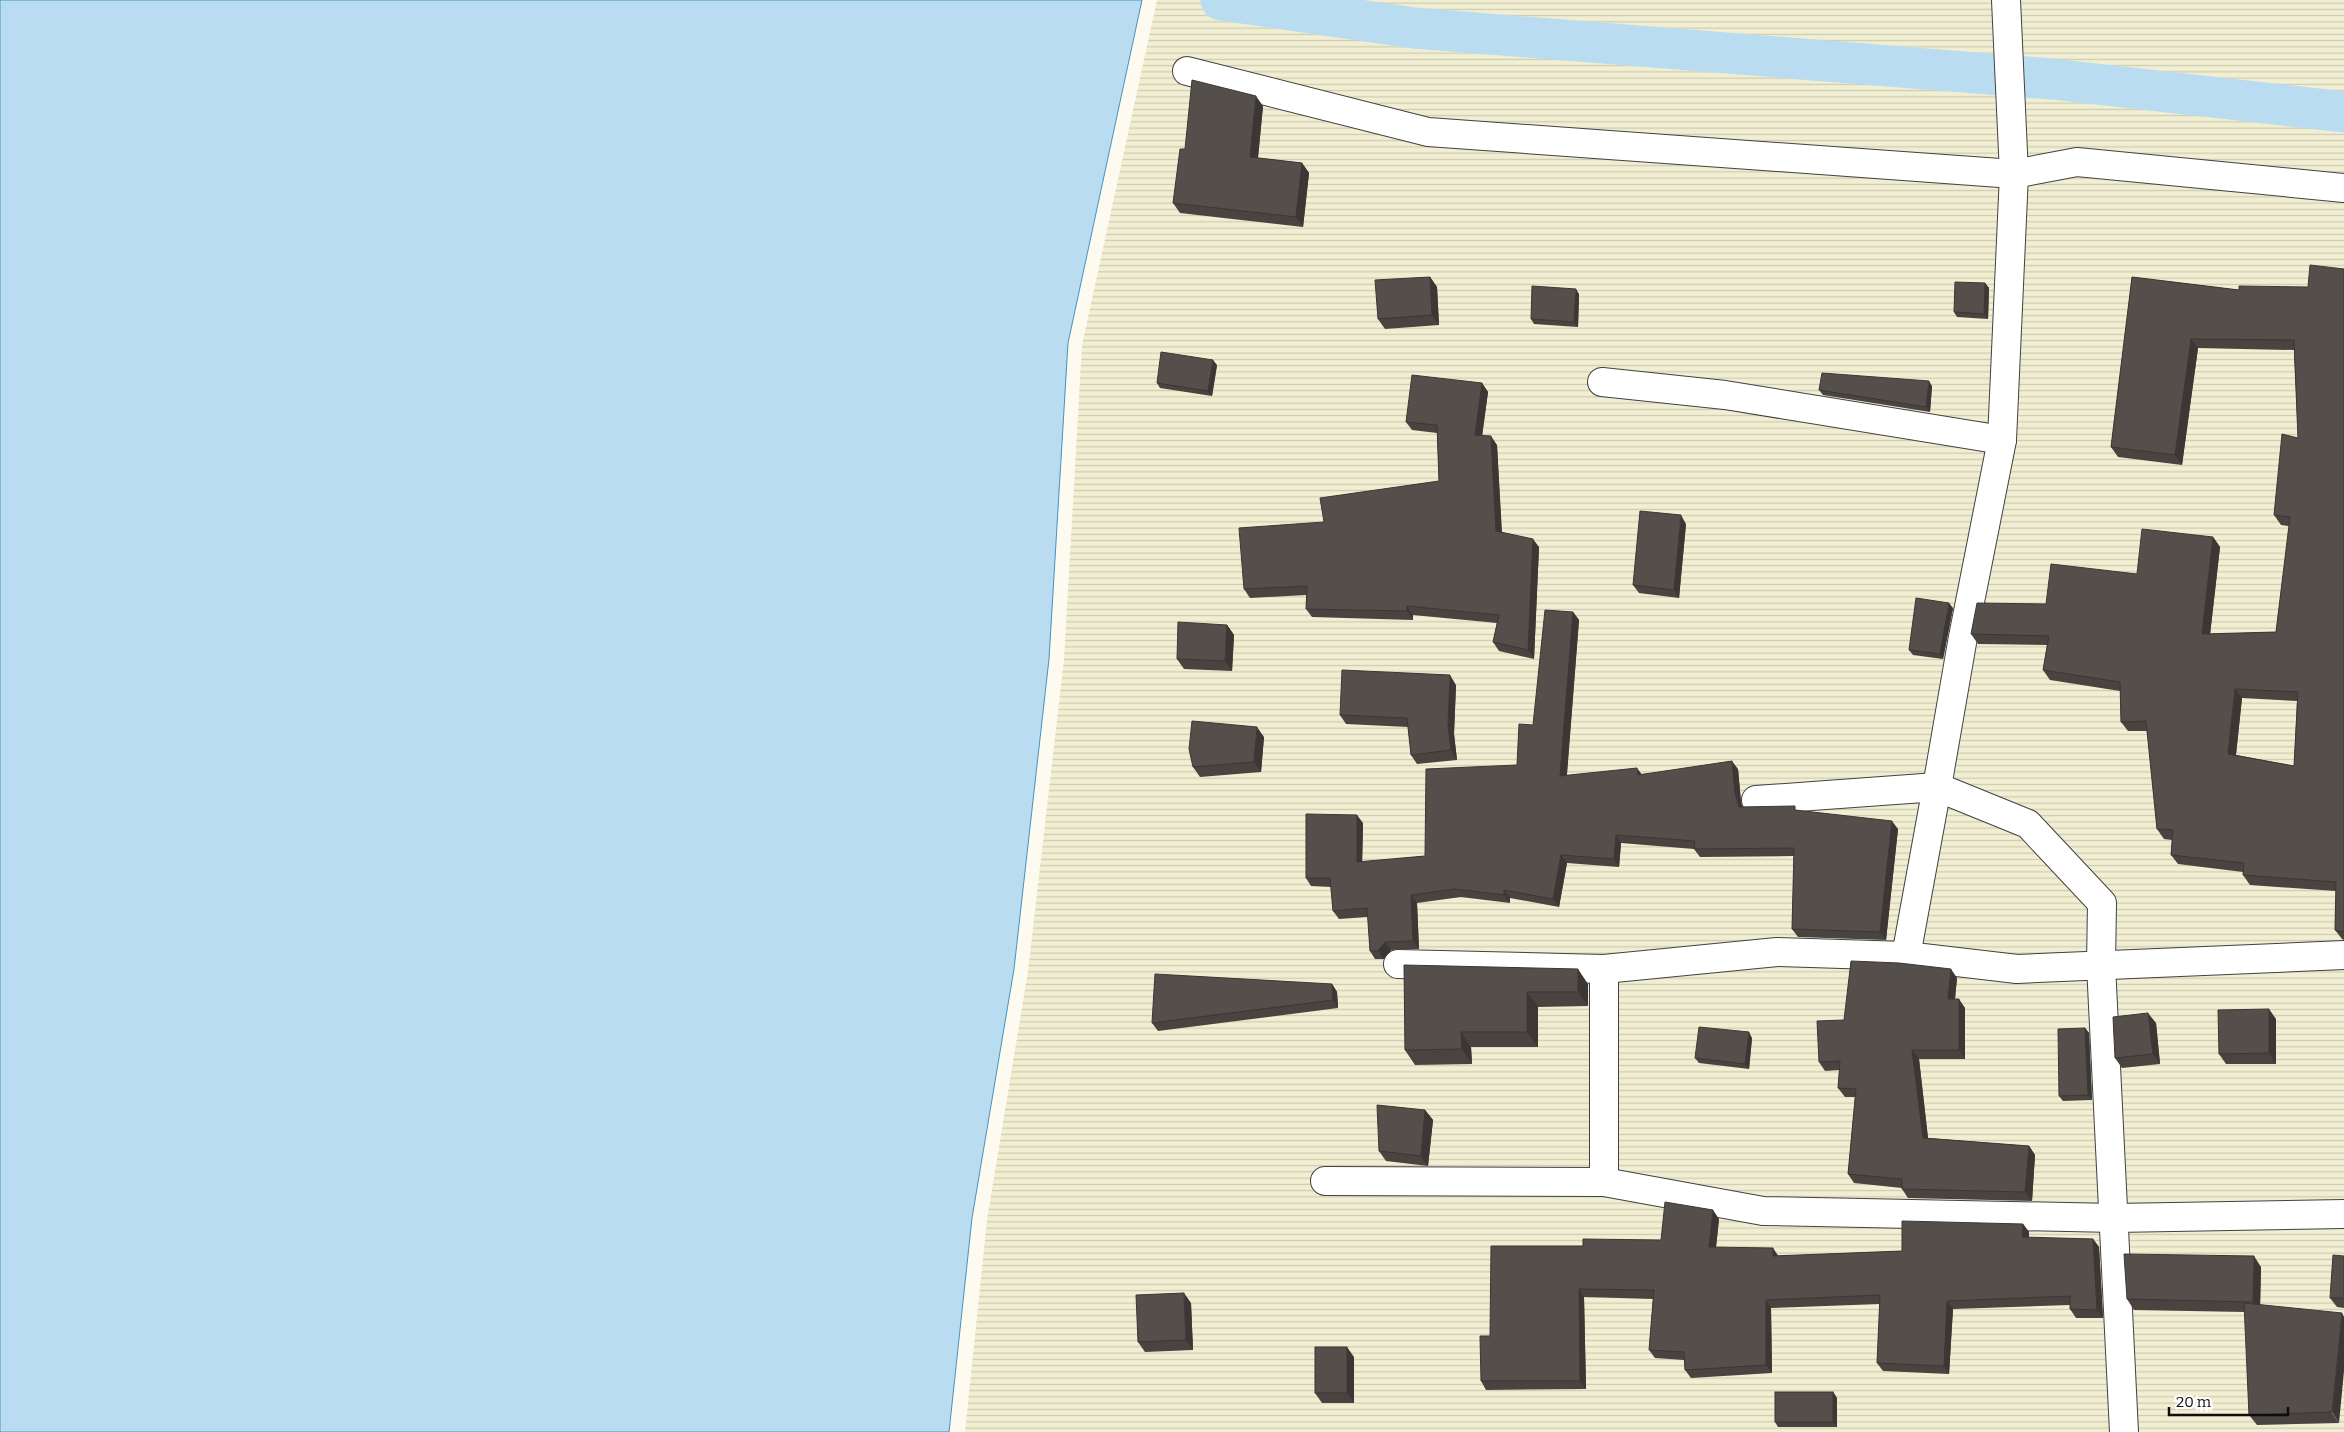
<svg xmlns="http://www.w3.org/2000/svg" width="2344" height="1432" viewBox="0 0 2344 1432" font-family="Bitter,serif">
<defs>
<pattern id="farmland-rules" width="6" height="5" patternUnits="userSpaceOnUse" patternTransform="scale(1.25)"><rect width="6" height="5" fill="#f1eed2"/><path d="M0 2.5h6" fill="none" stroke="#cdcbb3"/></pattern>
</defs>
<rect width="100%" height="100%" fill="#fdfbf0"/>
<polygon fill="url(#farmland-rules)" points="1157,0 2344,0 2344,1432 965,1432 987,1220 1028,971 1064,660 1082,345"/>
<polygon fill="#b9dcf0" stroke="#4791c0" points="0,0 1142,0 1068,343 1049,659 1014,969 972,1218 949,1432 0,1432"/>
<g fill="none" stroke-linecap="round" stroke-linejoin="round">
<polyline stroke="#b9dcf0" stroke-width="41" points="1221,0 1414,28 2052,79 2344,112"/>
<g stroke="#414141" stroke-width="30">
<g id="street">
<polyline points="2006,0 2014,174 2002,440 1963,637 1937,787 2028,824 2102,903 2101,965 2124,1432"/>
<polyline points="1187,71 1428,132 2014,174 2077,162 2344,188"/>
<polyline points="1602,382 1725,395 2002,440"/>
<polyline points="1756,800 1937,787 1906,956"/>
<polyline points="1398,964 1604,969 1777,952 1906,956 2017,969 2344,955"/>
<polyline points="1325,1181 1604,1182 1763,1211 2115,1218 2344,1214"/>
<polyline points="1604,1182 1604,969"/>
</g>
</g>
<use href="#street" stroke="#fff" stroke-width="28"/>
</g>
<g fill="#494440" fill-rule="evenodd">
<polygon points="1263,106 1258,158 1302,163 1309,173 1303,227 1180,213 1173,203 1185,149"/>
<path d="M2344,269V940L2342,939L2335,930L2336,891L2250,885L2243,875V872L2178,864L2171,855L2172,840L2164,839L2157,829L2147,731H2128L2121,722L2120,691L2050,680L2043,670L2047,645L1978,644L1971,634L2046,604L2137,574L2213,537L2220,547L2210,634L2276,632L2289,526L2281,525L2274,515L2298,438L2294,350L2198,348L2182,465L2118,457L2111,447L2132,277L2239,290L2308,287ZM2242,698L2297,701L2294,766L2236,755Z"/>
<polygon points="1430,277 1437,287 1439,325 1385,329 1378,319"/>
<polygon points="1985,283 1989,288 1988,319 1957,317 1954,312"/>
<polygon points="1579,294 1578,327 1534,324 1531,319"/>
<polygon points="1217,365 1212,396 1160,388 1157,383"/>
<polygon points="1482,383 1488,392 1482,436 1497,445 1502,532 1539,547 1534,659 1499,651 1493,642 1497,623 1413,615 1413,620 1312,617 1306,609 1306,595 1250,598 1244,589 1324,522 1439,481 1437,433 1412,430 1406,422"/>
<polygon points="1932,386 1930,412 1823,395 1819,390"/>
<polygon points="1686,524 1679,598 1639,593 1633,585"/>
<polygon points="1953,608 1943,659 1913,655 1909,650"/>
<polygon points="1573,612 1579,620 1567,775 1642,774 1738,769 1741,802 1742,807 1797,810 1898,829 1886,940 1798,937 1792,929 1794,856 1700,857 1694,849 1621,843 1619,867 1567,863 1559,907 1510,898 1510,903 1461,897 1417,903 1419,949 1391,950 1384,959 1375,959 1370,951 1368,917 1339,919 1333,911 1331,887 1311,886 1306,878 1363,823 1362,862 1425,856 1517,765 1533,725"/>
<polygon points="1227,625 1234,635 1232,671 1184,669 1177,659"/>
<polygon points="1456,685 1454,734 1457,760 1417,764 1411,755 1408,727 1346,724 1340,715"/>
<polygon points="1264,737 1261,772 1200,777 1193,767"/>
<polygon points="1404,965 1588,984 1588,1006 1538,1007 1538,1047 1471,1047 1472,1064 1415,1065 1405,1050"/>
<polygon points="1957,978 1955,999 1965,1008 1965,1059 1919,1059 1928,1138 2029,1146 2035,1155 2032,1201 1908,1198 1902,1189 1902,1188 1854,1183 1848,1174 1855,1097 1845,1097 1838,1088 1840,1070 1825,1071 1819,1062 1844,1020"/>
<polygon points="1332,984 1337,992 1338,1008 1158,1031 1152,1023"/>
<polygon points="2276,1019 2276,1064 2226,1064 2219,1054"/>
<polygon points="2156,1023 2160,1064 2122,1068 2115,1058"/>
<polygon points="2085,1028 2089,1033 2092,1100 2063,1101 2059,1096"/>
<polygon points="1752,1038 1749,1069 1699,1063 1695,1058"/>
<polygon points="1425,1110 1433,1120 1428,1166 1386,1161 1379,1151"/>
<polygon points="1719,1219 1716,1248 1778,1256 1902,1251 2023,1224 2029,1232 2029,1238 2093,1239 2099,1247 2103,1318 2076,1318 2070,1309 2070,1305 1953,1309 1949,1374 1883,1371 1877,1363 1880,1304 1771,1308 1772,1373 1691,1378 1685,1370 1684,1360 1655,1358 1649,1350 1653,1299 1584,1297 1586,1389 1486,1390 1481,1381 1490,1336 1583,1246 1661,1240"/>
<polygon points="2344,1256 2344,1308 2337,1307 2330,1298"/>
<polygon points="2261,1267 2260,1305 2339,1423 2257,1425 2249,1415 2245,1312 2134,1310 2127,1299"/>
<polygon points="1191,1303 1193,1350 1145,1352 1138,1342"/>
<polygon points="1354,1357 1354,1403 1322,1403 1315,1393"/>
<polygon points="1833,1392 1837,1398 1837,1427 1778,1427 1775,1422"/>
</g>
<g fill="#3c3734">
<polygon points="1256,96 1263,106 1257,167 1250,157"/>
<polygon points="1302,163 1309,173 1303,227 1296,217"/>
<polygon points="1430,277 1437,287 1439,325 1432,315"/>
<polygon points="1985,283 1989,288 1988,319 1984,314"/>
<polygon points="1576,289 1579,294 1578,327 1574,322"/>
<polygon points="2191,339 2198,348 2182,465 2175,455"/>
<polygon points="1213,360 1217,365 1212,396 1208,391"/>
<polygon points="1929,381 1932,386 1930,412 1926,407"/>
<polygon points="1482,383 1488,392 1481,444 1475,435"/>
<polygon points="1491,436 1497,445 1502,540 1496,531"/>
<polygon points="1681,515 1686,524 1679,598 1674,590"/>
<polygon points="2213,537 2220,547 2209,644 2202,634"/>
<polygon points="1533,539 1539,547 1534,659 1528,650"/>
<polygon points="1949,603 1953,608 1943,659 1940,654"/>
<polygon points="1407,606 1413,615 1413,620 1407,611"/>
<polygon points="1573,612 1579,620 1566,784 1560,776"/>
<polygon points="1227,625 1234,635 1232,671 1225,661"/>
<polygon points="1450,675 1456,685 1454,734 1457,760 1451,750 1448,725"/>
<polygon points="2235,689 2242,698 2235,763 2228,754"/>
<polygon points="1257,727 1264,737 1261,772 1254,762"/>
<polygon points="1732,761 1738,769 1741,802 1745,815 1739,807 1735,793"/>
<polygon points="1637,768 1643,776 1638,775"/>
<polygon points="1357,815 1363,823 1362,871 1357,862"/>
<polygon points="1892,821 1898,829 1886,940 1880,932"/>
<polygon points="1616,835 1621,843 1619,867 1614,859"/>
<polygon points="1561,855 1567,863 1559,907 1553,899"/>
<polygon points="1504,890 1510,898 1510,903 1504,895"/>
<polygon points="1411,895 1417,903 1419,949 1413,941"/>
<polygon points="1385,942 1391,950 1384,959 1378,951"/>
<polygon points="1578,969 1588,984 1588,1006 1578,992"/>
<polygon points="1951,969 1957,978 1954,1008 1948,999"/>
<polygon points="1332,984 1337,992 1338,1008 1333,1000"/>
<polygon points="1527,992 1538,1007 1538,1047 1527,1032"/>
<polygon points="1959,999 1965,1008 1965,1059 1959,1050"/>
<polygon points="2269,1009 2276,1019 2276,1064 2269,1053"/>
<polygon points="2148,1013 2156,1023 2160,1064 2153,1054"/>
<polygon points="2085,1028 2089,1033 2092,1100 2088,1095"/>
<polygon points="1461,1032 1471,1047 1472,1064 1462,1049"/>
<polygon points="1749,1032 1752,1038 1749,1069 1745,1064"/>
<polygon points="1912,1050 1919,1059 1929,1147 1923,1138"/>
<polygon points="1425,1110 1433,1120 1428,1166 1421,1156"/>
<polygon points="2029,1146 2035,1155 2032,1201 2025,1192"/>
<polygon points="1713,1210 1719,1219 1715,1256 1709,1247"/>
<polygon points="2023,1224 2029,1232 2028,1246 2022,1237"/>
<polygon points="2093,1239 2099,1247 2103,1318 2097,1310"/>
<polygon points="1773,1248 1779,1257 1773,1256"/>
<polygon points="2254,1256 2261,1267 2260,1312 2253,1302"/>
<polygon points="1579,1289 1584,1297 1586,1389 1580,1381"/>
<polygon points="1184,1293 1191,1303 1193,1350 1186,1340"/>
<polygon points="1766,1300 1771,1308 1772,1373 1766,1365"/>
<polygon points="1947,1301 1953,1309 1949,1374 1944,1366"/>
<polygon points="2342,1313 2344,1317 2344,1371 2339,1423 2332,1412"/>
<polygon points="1347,1347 1354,1357 1354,1403 1347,1393"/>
<polygon points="1833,1392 1837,1398 1837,1427 1833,1422"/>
</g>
<g fill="#554f4b" stroke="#3c3734" fill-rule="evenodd">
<polygon points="1192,80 1256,96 1250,157 1302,163 1296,217 1173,203 1180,149 1185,149"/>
<path d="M2310,265L2344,269V932L2335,930L2336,882L2243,875L2244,863L2171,855L2173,830L2157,829L2146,721L2121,722L2120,682L2043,670L2049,636L1971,634L1977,603L2046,604L2051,564L2137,574L2142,529L2213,537L2202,634L2276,632L2290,517L2274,515L2282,434L2298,438L2294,340L2191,339L2175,455L2111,447L2132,277L2239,290V286L2308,287ZM2235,689L2298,692L2294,766L2228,754Z"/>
<polygon points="1430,277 1432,315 1378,319 1375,280"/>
<polygon points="1955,282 1985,283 1984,314 1954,312"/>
<polygon points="1532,286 1576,289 1574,322 1531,319"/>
<polygon points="1161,352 1213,360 1208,391 1157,383"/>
<polygon points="1822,373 1929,381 1926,407 1819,390"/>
<polygon points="1412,375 1482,383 1475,435 1491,436 1496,531 1533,539 1528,650 1493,642 1499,615 1407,606 1407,611 1306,609 1307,586 1244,589 1239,528 1324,522 1320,498 1439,481 1437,425 1406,422"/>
<polygon points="1640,511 1681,515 1674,590 1633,585"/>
<polygon points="1916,598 1949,603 1940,654 1909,650"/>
<polygon points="1545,610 1573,612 1560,776 1637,768 1638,775 1732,761 1735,793 1739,807 1795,806 1795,810 1892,821 1880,932 1792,929 1794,848 1694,849 1695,841 1616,835 1614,859 1561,855 1553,899 1504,890 1504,895 1455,889 1411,895 1413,941 1385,942 1378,951 1370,951 1367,908 1333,911 1330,878 1306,878 1306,814 1357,815 1357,862 1425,856 1426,769 1517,765 1519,724 1533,725"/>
<polygon points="1178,622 1227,625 1225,661 1177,659"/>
<polygon points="1342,670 1450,675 1448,725 1451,750 1411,755 1407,718 1340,715"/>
<polygon points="1192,721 1257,727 1254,762 1193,767 1189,749"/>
<polygon points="1851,961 1899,963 1951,969 1948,999 1959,999 1959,1050 1912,1050 1923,1138 2029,1146 2025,1192 1902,1189 1902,1179 1848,1174 1856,1089 1838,1088 1840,1061 1819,1062 1817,1021 1844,1020"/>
<polygon points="1404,965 1578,969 1578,992 1527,992 1527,1032 1461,1032 1462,1049 1405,1050"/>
<polygon points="1155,974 1332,984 1333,1000 1152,1023"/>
<polygon points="2269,1009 2269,1053 2219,1054 2218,1010"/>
<polygon points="2148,1013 2153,1054 2115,1058 2113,1017"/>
<polygon points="1699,1027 1749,1032 1745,1064 1695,1058"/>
<polygon points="2085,1028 2088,1095 2059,1096 2058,1029"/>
<polygon points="1377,1105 1425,1110 1421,1156 1379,1151"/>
<polygon points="1665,1202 1713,1210 1709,1247 1773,1248 1773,1256 1902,1251 1902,1221 2023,1224 2022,1237 2093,1239 2097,1310 2070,1309 2070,1296 1947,1301 1944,1366 1877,1363 1880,1295 1766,1300 1766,1365 1685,1370 1684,1352 1649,1350 1654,1290 1579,1289 1580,1381 1481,1381 1480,1336 1490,1336 1491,1246 1583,1246 1583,1239 1661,1240"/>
<polygon points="2124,1254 2254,1256 2253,1302 2127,1299"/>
<polygon points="2333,1255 2344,1256 2344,1298 2330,1298"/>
<polygon points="1184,1293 1186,1340 1138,1342 1136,1295"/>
<polygon points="2244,1303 2342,1313 2332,1412 2249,1415"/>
<rect x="1315" y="1347" width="32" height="46"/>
<rect x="1775" y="1392" width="58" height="30"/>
</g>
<path d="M2169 1407v8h119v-8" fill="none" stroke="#0e0e0e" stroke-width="2.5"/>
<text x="2176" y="1407" font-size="15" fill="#0e0e0e" stroke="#ffffff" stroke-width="4" paint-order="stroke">20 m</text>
</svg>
